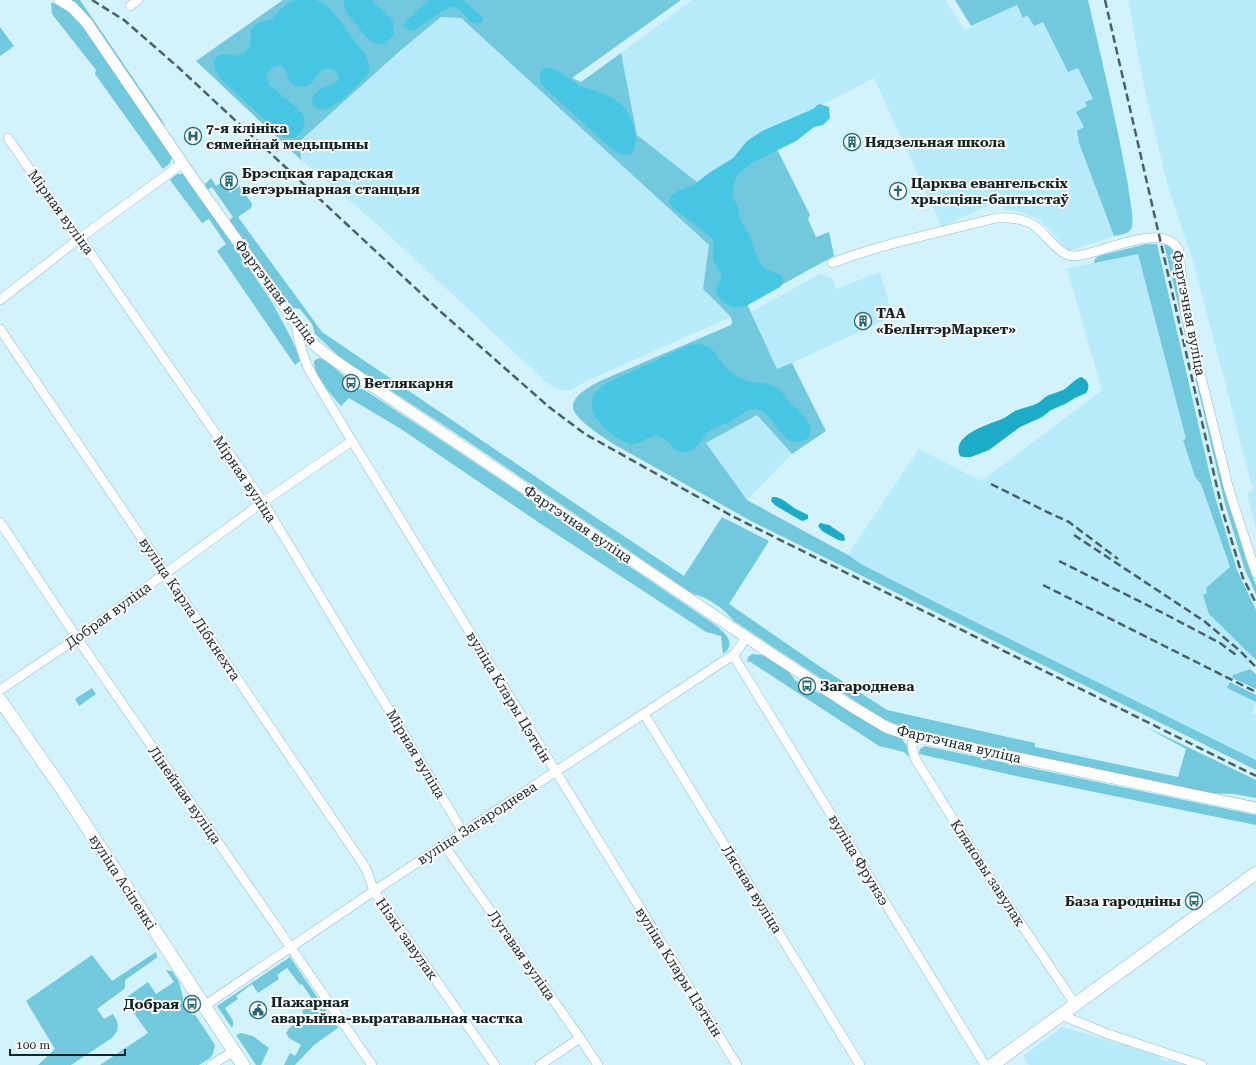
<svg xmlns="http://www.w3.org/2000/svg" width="1256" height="1065" viewBox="0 0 1256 1065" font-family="'Roboto Serif',serif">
<rect width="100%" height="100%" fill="#d2f3fc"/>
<g fill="#b7ebf9">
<polygon points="692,0 945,0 965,30 1017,5 1023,18 1027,15 1043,21 1068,72 1078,67 1093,99 1087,106 1084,128 1079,143 1114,236 1069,251 1039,219 1018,211 1004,210 1000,200 942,227 874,78 769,133 711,194 637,135 621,53"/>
<polygon points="1128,0 1256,0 1256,529 1247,494 1253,490 1194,264 1168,187 1145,91"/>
<polygon points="441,17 461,18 710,245 703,289 731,317 622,365 585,382 571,390 564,390 556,389 546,382 378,225 301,160 299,141 401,50"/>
<polygon points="1138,253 1186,439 1183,440 1195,477 1201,484 1230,568 1206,588 1207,593 1203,595 1209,614 1254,658 1250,669 1233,675 1227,688 1256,702 1252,713 1256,715 1256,760 941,605 861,564 848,555 919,449 981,481 1102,390 1068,272 1066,269"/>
<polygon points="880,272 892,314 889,318 777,370 751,312 820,274 832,278 836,289"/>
<polygon points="757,415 792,454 747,500 706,443"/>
<polygon points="1063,1027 1127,1046 1159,1056 1161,1059 1165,1061 1173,1061 1186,1065 1029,1065 1023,1056"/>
</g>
<g fill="#72c8dc">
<polygon points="70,0 80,0 165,125 163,124"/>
<path d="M283,0H681L572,78L581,82L621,53L637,135L711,193L769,133L810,215L808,219L816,237L829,232L834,256L747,304L777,369L792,363L826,431L792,454L757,415L706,443L747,500L848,555L861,564L941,605L1256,760V770L751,521L615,445C605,438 575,420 573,408C572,395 591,386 600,381L731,325L732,322L731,317L703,289L709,245L461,18L441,17L401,50L300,141L301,160L196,61Z"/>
<path d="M955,0H1088C1102,61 1117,123 1128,185C1129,195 1134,218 1132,227C1130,234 1120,235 1114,236L1079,143L1077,131L1084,127L1076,112L1087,106L1085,102L1093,99L1078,68L1068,72L1043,22L1034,26L1027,15L1023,18L1017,5L971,26Z"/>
<path d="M51,2C65,8 73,16 84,26L172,157L170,163L163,169L95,74L96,70L52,14Z"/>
<polygon points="0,27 14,46 0,56"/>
<polygon points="177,174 183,174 189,178 273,304 291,338 301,360 295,365 217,251 226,244 209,219 202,223 170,180"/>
<path d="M211,178L216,186L222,182L230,193L240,186L252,204L251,208L238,217L322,332L595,517L684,576L722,517L769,541L729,604L822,668L887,710L1035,743V747L1178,777L1186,749L1142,725L1256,780V798L1234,794L1209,793L912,730L890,722L878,716L734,621C723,608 709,598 693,594L451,430L341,358L315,334L312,324L300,309L292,308L275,288L228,221L233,217L212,187L207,190L205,184Z"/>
<polygon points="1146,244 1157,244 1214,493 1237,570 1256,610 1256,660 1209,614 1203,595 1207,593 1206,588 1230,567 1201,484 1195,477 1183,440 1186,439 1138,254 1094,263 1095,259 1098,256"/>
<path d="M1164,244C1170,245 1173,250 1175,256L1222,476L1246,560L1256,585V595L1245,570L1225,504Z"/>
<path d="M319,358L325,360L344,376L346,382L357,389H363C481,466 598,545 714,624C724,632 738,643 723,654L721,636L706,632L541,524L401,429L349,398L341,406C332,396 313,374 314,361Z"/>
<polygon points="752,654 762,655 788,671 795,680 813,691 823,694 881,731 902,739 907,746 909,757 904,752 879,746 749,661 747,663 748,657"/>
<polygon points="1250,669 1256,674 1256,689 1232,678 1233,675"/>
<polygon points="1230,682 1256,695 1256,702 1227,688"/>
<polygon points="92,688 96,694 79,706 75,699"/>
<polygon points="925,746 1256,815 1256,825 1016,776 919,754 920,749"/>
<polygon points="156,952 157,957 155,959 125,980 125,987 123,990 97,1009 104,1019 113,1014 117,1021 118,1026 117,1031 112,1038 71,1065 38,1065 55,1049 26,1001 92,955 112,981"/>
<path d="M290,957L338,1028L314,1045L295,1065H284L290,1053L295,1056L301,1045L289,1038L286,1033C289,1026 298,1022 305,1017L302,1011L314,1002L302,984L300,985L287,968L277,975L279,979L258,993L252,984L236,996L238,999L225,1008L233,1021V1025L232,1028L217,1006Z"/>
<polygon points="166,970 172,971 179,982 183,998 183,1003 191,1014 196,1016 215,1045 213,1054 210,1058 199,1065 100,1065 148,1033 124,999 148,982 156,994 174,982"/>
<polygon points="241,1033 253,1036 269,1048 261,1065 256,1065 236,1035"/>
</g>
<g fill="#46c6e2">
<path d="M294,0H316L328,7L333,12L366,56L369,66V71L367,76C356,85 344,100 331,107C317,114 305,103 317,92C323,85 332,86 339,80C339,71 330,65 321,71C314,77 312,91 296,86C287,83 289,71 282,66C274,65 269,69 266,77L269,85L296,107C299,110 303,113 304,117C308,131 293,144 281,135L222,80L215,70L214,62L216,58L219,55L224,54L235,56L244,53L250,46L251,31L254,26L258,23L272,19L283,7Z"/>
<polygon points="344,0 371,0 391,18 393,22 394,31 393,36 385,44 376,44 367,38 345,10 344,4"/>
<path d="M429,0H462L482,16L483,19L482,22C469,29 465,9 454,7C446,6 421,26 414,31C409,31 405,29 403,24L410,17Z"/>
<path d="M547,68C560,69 568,79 579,85C584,88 591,89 596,91C605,94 616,99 623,106C637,119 646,173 612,149L544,87C539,81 538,76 542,70Z"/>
<path d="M819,104L829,107L830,118L823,125L814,127L796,141L750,164L737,175L734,183L732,196L738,207L740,219L749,235L758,260L762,266L768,270L781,275L783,281L780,287L746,306C735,310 718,304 716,290C716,285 722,281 721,275C720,269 714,265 713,259C712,251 716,245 711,237L673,208L669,202L671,196L678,191L692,186L709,173L733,158L747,141L762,131L813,109Z"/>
<path d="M697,344C719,346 716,362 732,373C738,377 744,381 751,382C761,383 771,383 780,390C783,393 786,398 789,402C797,410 813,420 810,433C809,438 806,440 802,441C779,450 773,402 749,410C742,412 736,419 729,422C723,426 715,426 710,431C701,437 698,451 686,452C674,454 671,440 661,437C650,433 643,444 632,444C620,443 598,424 593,413C592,408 591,402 593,398C594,391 602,387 607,383L687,346Z"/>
</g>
<g fill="#1dacc7">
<path d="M1081,377C1088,380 1091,386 1086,393L1075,398L1065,404L1051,410L1042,417L1020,427L989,450L971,457H963L960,456C950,435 990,424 1002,419C1007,417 1011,413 1015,411C1022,408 1030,407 1036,404C1041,402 1044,397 1049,395C1054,393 1059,392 1063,390C1070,386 1073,380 1081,377Z"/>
<path d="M772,497C781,496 788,504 796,509C800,511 804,513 808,515V519L802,521L776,506L771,501Z"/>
<polygon points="820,523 829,525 844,535 845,540 843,541 838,540 822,531 818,526"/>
</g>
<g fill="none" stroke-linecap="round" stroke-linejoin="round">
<g stroke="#91bac5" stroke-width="10">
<g id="minor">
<polyline points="130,6 138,0"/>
<polyline points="8,138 66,222 80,238 263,502 463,832"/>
<path d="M832,263C885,243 941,232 996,218C1010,217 1023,218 1035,226C1046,234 1060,257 1075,256C1099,255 1165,219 1179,251L1185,312L1229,490L1256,573"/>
<polyline points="0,300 80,238 183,163"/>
<path d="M296,324C299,341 302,357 311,373L352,441L737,1065"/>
<polyline points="0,329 363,864 367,871 374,891 495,1065"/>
<polyline points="0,522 77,638 372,1065"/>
<polyline points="733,655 985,1065"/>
<polyline points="0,690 77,638 263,502 352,441"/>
<polyline points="644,714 860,1065"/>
<polyline points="913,736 912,748 916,760 988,875 1075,1004"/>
<polyline points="444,845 580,1038 598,1065"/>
<polyline points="204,1006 374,891 733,655 740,647 746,637"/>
<polyline points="1061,1015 1108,1034 1202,1065"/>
<polyline points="211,1065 234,1051"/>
<polyline points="540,1065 580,1038"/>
</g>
</g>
<g stroke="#91bac5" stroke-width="12">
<polyline id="tertiary" points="60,0 72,7 87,23 196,183 295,322 310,341 327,355 347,369 746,637 851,706 888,728 913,736 1256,808"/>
</g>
<g stroke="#91bac5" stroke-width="14">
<g id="secondary">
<polyline points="0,700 60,786 243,1065"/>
<polyline points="992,1065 1256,873"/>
</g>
</g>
<use href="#minor" stroke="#fff" stroke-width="9"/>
<use href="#tertiary" stroke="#fff" stroke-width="11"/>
<use href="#secondary" stroke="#fff" stroke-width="13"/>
<g stroke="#4a6065" stroke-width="2.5" stroke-dasharray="8 4" stroke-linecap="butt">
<polyline points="92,0 124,20 179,68 441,312 549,407 585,434 732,516 1256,776"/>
<polyline points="1105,0 1222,509 1243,578 1256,603"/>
<polyline points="991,484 1047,512 1069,522 1118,559"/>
<polyline points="1074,535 1204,621 1239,650 1256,667"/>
<polyline points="1059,561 1163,613 1220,643 1236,655"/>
<polyline points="1043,585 1256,692"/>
</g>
</g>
<defs>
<g id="hospital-ring" transform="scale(0.9)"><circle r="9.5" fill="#fff" stroke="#236978" stroke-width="1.5"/><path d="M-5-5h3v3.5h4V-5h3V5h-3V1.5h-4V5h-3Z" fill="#236978"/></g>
<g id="building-ring" transform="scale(0.9)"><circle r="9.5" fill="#fff" stroke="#236978" stroke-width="1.5"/><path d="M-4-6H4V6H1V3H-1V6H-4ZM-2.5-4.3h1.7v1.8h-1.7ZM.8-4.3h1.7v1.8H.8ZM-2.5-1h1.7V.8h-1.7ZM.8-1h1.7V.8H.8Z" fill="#236978"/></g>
<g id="church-ring" transform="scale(0.9)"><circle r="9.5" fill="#fff" stroke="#236978" stroke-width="1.5"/><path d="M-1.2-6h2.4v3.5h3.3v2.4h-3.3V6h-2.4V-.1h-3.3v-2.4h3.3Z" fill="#236978"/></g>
<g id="bus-ring" transform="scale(0.9)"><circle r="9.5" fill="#fff" stroke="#236978" stroke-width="1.5"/><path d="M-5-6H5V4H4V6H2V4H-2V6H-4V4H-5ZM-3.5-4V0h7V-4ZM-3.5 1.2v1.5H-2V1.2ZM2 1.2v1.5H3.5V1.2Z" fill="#236978"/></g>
<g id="civic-ring" transform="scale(0.9)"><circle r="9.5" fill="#fff" stroke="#236978" stroke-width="1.5"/><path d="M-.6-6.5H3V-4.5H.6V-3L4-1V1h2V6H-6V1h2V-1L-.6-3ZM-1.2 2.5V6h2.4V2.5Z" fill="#236978"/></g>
</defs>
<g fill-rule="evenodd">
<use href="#hospital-ring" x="193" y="136"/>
<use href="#building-ring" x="852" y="142"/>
<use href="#building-ring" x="229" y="181"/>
<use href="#church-ring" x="898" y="191"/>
<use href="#building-ring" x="863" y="321"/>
<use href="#bus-ring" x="351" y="383"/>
<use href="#bus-ring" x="807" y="686"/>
<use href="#bus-ring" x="1194" y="901"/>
<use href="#bus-ring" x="192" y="1004"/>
<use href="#civic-ring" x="258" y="1010"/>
</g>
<g text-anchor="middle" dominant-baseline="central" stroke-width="4" stroke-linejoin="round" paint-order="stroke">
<g font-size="14" font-weight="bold" fill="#142529" stroke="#fff" text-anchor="start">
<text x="206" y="128">7-я клініка<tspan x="206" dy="16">сямейнай медыцыны</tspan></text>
<text x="865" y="142">Нядзельная школа</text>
<text x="242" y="173">Брэсцкая гарадская<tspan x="242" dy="16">ветэрынарная станцыя</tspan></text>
<text x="911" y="183">Царква евангельскіх<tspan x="911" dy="16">хрысціян-баптыстаў</tspan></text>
<text x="876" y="313">ТАА<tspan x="876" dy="16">«БелІнтэрМаркет»</tspan></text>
<text x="364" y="383">Ветлякарня</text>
<text x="820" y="686">Загароднева</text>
<text x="1181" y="901" text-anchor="end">База гародніны</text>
<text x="271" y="1002">Пажарная<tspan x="271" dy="16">аварыйна-выратавальная частка</tspan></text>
<text x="179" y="1004" text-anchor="end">Добрая</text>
</g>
<g font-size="14" fill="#142529" stroke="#fff">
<text transform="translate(61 212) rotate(54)">Мірная вуліца</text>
<text transform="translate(276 292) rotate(53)">Фартэчная вуліца</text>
<text transform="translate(1189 313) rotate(79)">Фартэчная вуліца</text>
<text transform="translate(245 479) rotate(56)">Мірная вуліца</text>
<text transform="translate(578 524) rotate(34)">Фартэчная вуліца</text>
<text transform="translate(190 609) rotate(56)">вуліца Карла Лібкнехта</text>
<text transform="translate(108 615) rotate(-36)">Добрая вуліца</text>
<text transform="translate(509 697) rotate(59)">вуліца Клары Цэткін</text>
<text transform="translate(959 744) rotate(13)">Фартэчная вуліца</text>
<text transform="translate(416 754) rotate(59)">Мірная вуліца</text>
<text transform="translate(185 795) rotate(55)">Лінейная вуліца</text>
<text transform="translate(477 823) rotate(-33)">вуліца Загароднева</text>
<text transform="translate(859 860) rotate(59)">вуліца Фрунзэ</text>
<text transform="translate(988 873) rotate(57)">Кляновы завулак</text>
<text transform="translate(123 882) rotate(57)">вуліца Асіпенкі</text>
<text transform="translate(752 889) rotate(58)">Лясная вуліца</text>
<text transform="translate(407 939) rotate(55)">Нізкі завулак</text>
<text transform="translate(522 955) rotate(55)">Лугавая вуліца</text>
<text transform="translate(679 972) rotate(58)">вуліца Клары Цэткін</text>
</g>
</g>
<path d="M10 1049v6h115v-6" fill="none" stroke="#142529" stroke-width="2"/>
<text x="16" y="1049" font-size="12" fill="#142529" stroke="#ffffff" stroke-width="3" paint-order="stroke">100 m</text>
</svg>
